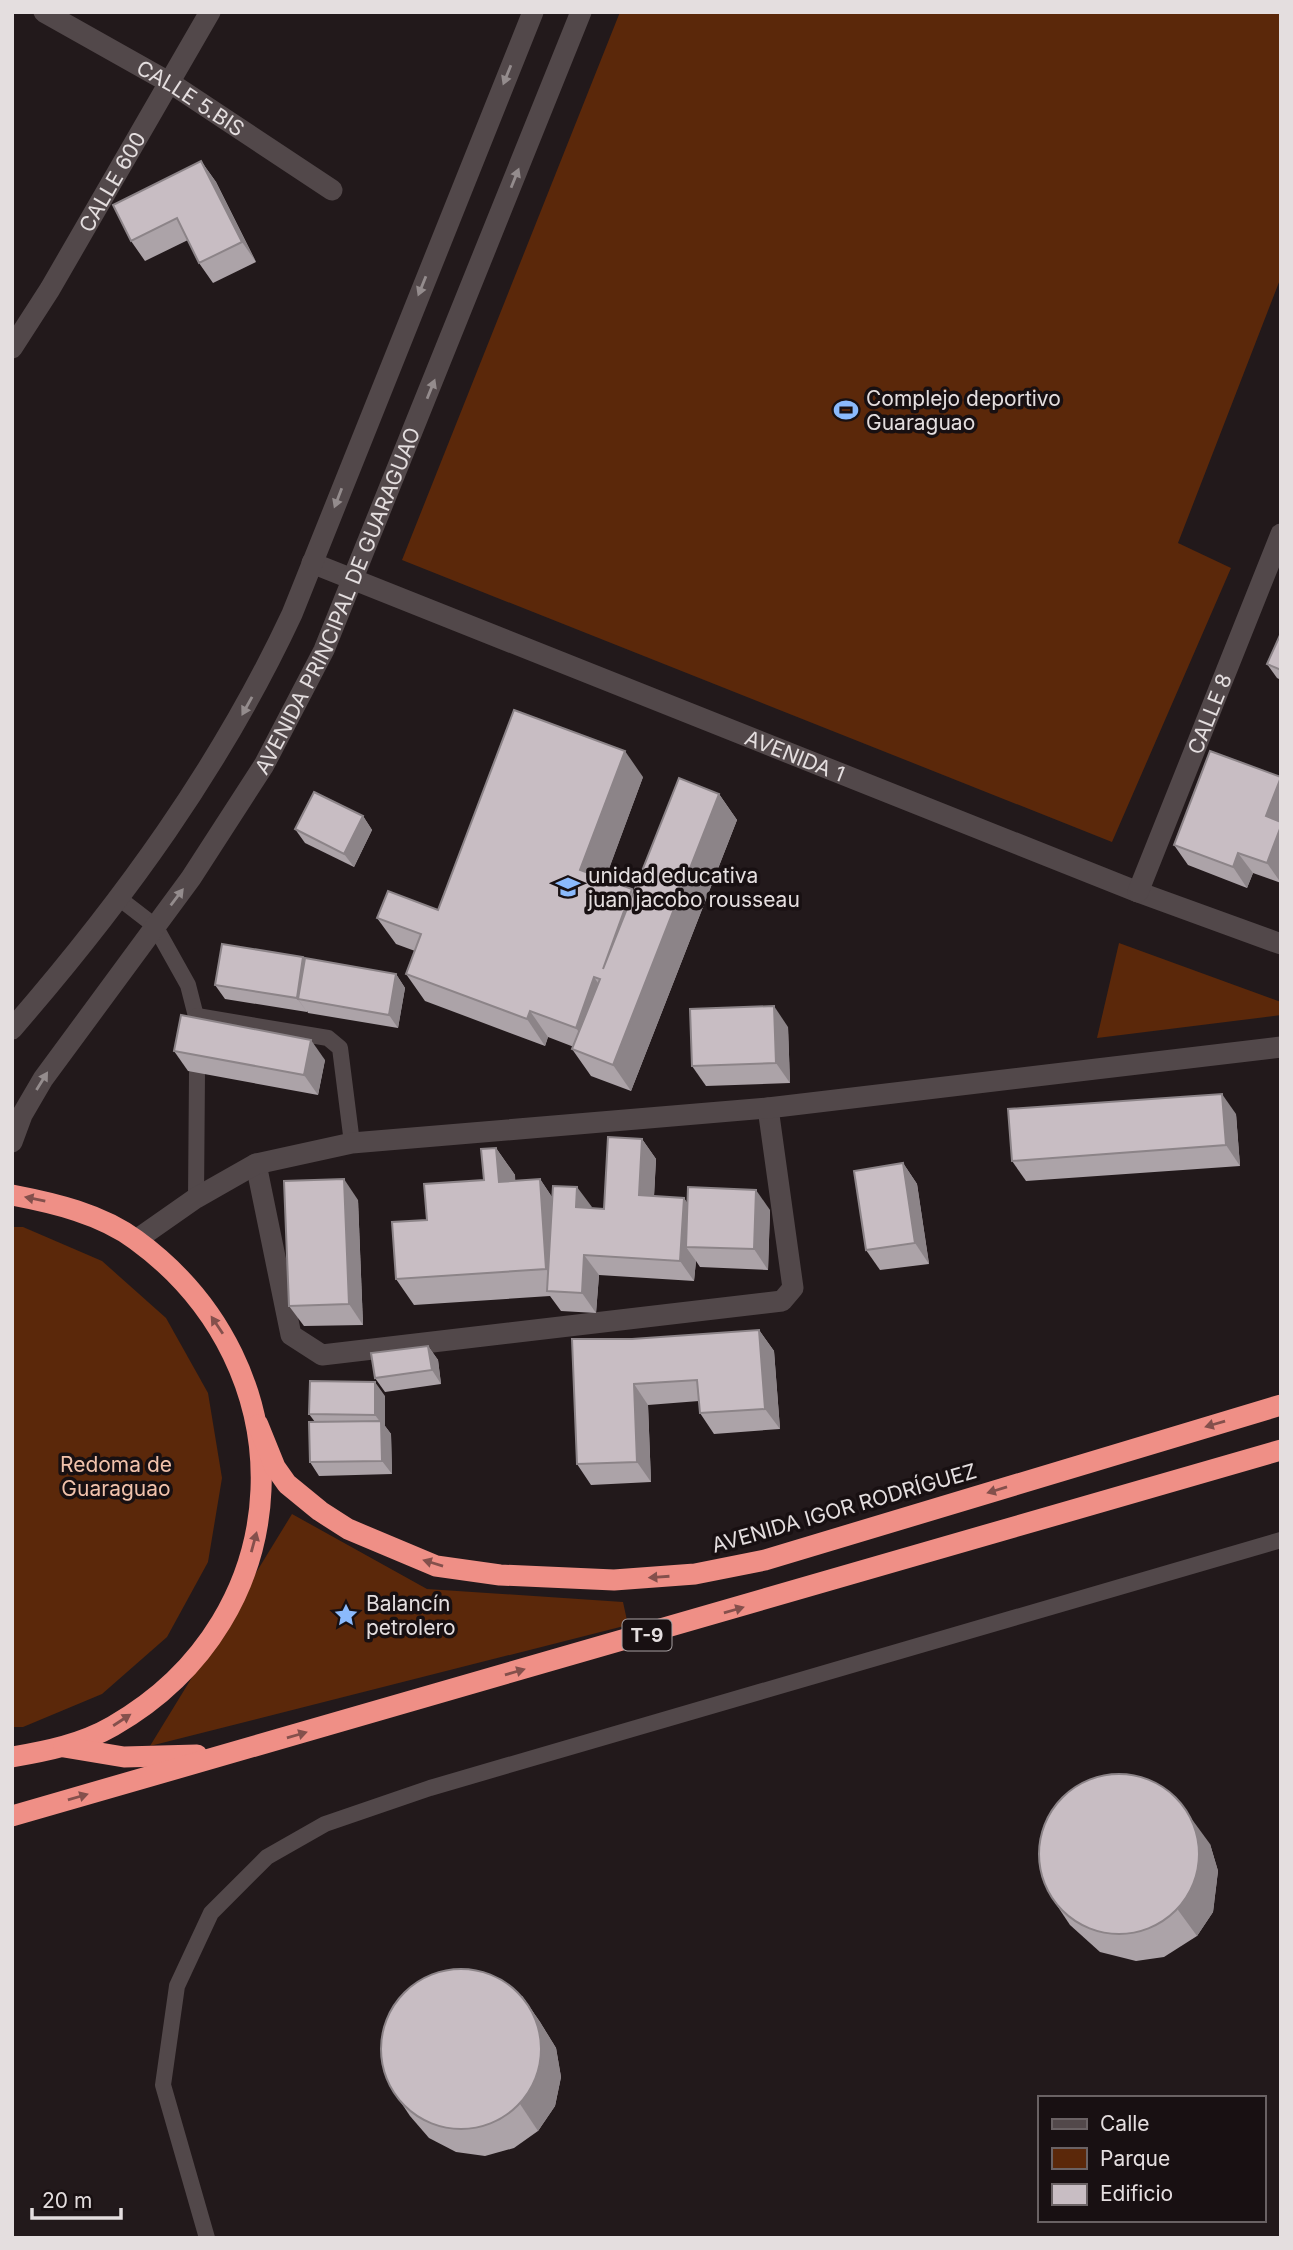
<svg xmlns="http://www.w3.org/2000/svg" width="1293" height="2250" viewBox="0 0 1293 2250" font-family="Inter,sans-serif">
<rect width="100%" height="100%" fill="#22191b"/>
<g fill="#5b280a">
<polygon points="620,12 1281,12 1281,277 1178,543 1231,568 1112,842 402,560"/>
<polygon points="1119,943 1281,1002 1281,1015 1097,1038"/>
<polygon points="12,1227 23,1227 102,1261 166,1318 208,1393 222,1478 208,1562 167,1637 102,1694 23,1727 12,1727"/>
<polygon points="292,1514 427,1589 623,1602 628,1625 150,1746"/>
</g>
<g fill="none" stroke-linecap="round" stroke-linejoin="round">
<g stroke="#52484a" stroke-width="16">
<polyline points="120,899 155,926 188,985 198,1024"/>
<polyline points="197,1016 328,1038 340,1048 352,1143"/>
<polyline points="196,1198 197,1073"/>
<polyline points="207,2238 163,2085 177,1986 211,1913 267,1857 325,1824 430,1788 1281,1540"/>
</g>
<g stroke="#52484a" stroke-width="21">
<path id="s1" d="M44,12L172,84L332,190"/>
<path id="s2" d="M12,348L50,289L210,12"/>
<path id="s3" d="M312,563L1138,892L1281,944"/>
<path id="s4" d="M1138,892L1281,534"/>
<path d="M12,1029C123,901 220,768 292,614L533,12"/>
<path id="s5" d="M12,1142L22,1115L43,1079L191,878L264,765L324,650L581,12"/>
<polyline points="256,1164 291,1335 322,1355 782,1301 793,1288 768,1108"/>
<polyline points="136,1240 196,1198 256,1164 352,1143 768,1108 1281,1047"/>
</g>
<g stroke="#ef8f86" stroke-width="21">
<path d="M12,1195C54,1203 101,1214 136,1240C310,1367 303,1617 113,1726C82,1744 47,1751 12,1757"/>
<polyline points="258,1425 275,1467 287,1484 320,1511 348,1529 436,1566 500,1575 614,1580 695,1574 765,1560 1281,1405"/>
<polyline points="64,1747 124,1757 197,1755"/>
<polyline points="12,1816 1281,1450"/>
</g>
</g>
<g fill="#aca3a8">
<polygon points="201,161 216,182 256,262 213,283 199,263 188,240 145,261 131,241"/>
<polygon points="1281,633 1281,680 1277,678 1267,664"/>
<polygon points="643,777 605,879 632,889 634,891 719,794 737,820 631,1091 591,1076 572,1049 574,1047 548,1037 545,1046 425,1001 406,974 415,951 396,944 377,918 438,910"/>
<polygon points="1281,777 1281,883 1253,873 1247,888 1188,865 1174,845"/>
<polygon points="363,816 372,830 354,867 305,843 295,829"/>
<polygon points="303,957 305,959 396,974 405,988 398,1028 308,1013 307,1011 307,1012 225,999 215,985"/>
<polygon points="788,1027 790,1083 706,1086 692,1066"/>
<polygon points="174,1051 325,1060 318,1095 188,1071"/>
<polygon points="1236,1114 1240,1166 1026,1181 1012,1161"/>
<polygon points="642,1139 656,1159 654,1196 684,1198 687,1203 770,1210 768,1270 700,1267 696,1261 694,1281 599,1275 596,1313 561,1311 550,1296 414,1305 396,1279 427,1220 484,1180 496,1148 515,1175 515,1181 540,1179 552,1197 592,1208 604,1209"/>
<polygon points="903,1163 917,1184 929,1264 880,1270 866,1250"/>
<polygon points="358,1200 363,1325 304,1326 289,1306"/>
<polygon points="759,1330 774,1351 780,1429 714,1434 700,1413 699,1401 648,1405 651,1482 591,1485 577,1464 632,1339"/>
<polygon points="428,1346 438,1360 441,1384 385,1392 375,1378"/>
<polygon points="385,1396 385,1426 391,1434 392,1474 319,1476 310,1462 315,1422 309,1414"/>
<polygon points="1210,1844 1218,1871 1213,1912 1197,1936 1164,1957 1136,1961 1100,1952 1070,1925 1052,1898"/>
<polygon points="522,1996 540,2022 556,2048 561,2077 555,2106 538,2131 514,2148 485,2156 456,2152 429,2138 410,2116 392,2089"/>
</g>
<g fill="#8c8488">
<polygon points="201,161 216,182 256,262 242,242"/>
<polygon points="625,751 643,777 599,896 580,870"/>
<polygon points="1281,778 1281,883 1267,863 1266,816"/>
<polygon points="719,794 737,820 631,1091 613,1065"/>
<polygon points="363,816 372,830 354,867 344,854"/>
<polygon points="1238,853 1253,873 1247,888 1233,867"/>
<polygon points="303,957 313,970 298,999 307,1012 297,998"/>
<polygon points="396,974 405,988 398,1028 389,1015"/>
<polygon points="594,977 612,1004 595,1055 576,1028"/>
<polygon points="774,1006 788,1027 790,1083 776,1063"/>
<polygon points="530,1011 548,1037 545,1046 527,1019"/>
<polygon points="311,1040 325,1060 318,1095 304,1075"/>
<polygon points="1222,1094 1236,1114 1240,1166 1226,1145"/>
<polygon points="642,1139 656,1159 653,1215 639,1195"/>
<polygon points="496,1148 515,1175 517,1209 499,1182"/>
<polygon points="903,1163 917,1184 929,1264 915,1243"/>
<polygon points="344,1179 358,1200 363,1325 349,1304"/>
<polygon points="540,1179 558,1206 562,1292 546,1269"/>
<polygon points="577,1187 592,1207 576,1207"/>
<polygon points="756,1190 770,1210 768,1270 754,1249"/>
<polygon points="684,1198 698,1218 686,1247 696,1261 694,1281 680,1261"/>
<polygon points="584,1255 599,1275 596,1313 582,1293"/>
<polygon points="759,1330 774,1351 780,1429 765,1409"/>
<polygon points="428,1346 438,1360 441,1384 432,1370"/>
<polygon points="375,1382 385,1396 385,1426 391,1434 392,1474 382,1461 381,1423 375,1415"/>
<polygon points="634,1384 648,1405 651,1482 637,1462"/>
<polygon points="1191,1818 1210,1844 1218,1871 1213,1912 1197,1936 1178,1910"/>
<polygon points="522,1996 540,2022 556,2048 561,2077 555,2106 538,2131 520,2104"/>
</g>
<g fill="#c8bdc3" stroke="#8c8488" stroke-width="2">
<polygon points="201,161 242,242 199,263 177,218 131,241 113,205"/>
<polygon points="1281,633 1281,670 1267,664"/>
<polygon points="514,710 625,751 580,870 632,889 603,969 679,778 719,794 613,1065 572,1049 600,979 594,977 576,1028 530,1011 527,1019 406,974 421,934 377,918 388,891 438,910"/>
<polygon points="1210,751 1281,777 1266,816 1281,822 1281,826 1267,863 1238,853 1233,867 1174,845"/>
<polygon points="314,792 363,816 344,854 295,829"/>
<polygon points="222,944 303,957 297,998 215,985"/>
<polygon points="305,958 396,974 389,1015 298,999"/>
<polygon points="774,1006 776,1063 692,1066 690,1009"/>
<polygon points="181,1015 311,1040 304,1075 174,1051"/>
<polygon points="1222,1094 1226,1145 1012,1161 1008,1109"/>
<polygon points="608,1137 642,1139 639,1195 684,1198 680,1261 584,1255 582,1293 547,1291 553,1186 577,1187 576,1207 604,1209"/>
<polygon points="496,1148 499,1182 540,1179 546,1269 396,1279 392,1222 427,1220 424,1184 484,1180 481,1149"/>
<polygon points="903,1163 915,1243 866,1250 854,1171"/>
<polygon points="344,1179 349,1304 289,1306 284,1181"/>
<polygon points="688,1187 756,1190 754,1249 686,1247"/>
<polygon points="759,1330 765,1409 700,1413 697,1380 634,1384 637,1462 577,1464 572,1339 632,1339"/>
<polygon points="428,1346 432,1370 375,1378 371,1353"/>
<polygon points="310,1381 375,1382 375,1415 309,1414"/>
<polygon points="381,1421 382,1461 310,1462 309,1422"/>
<circle cx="1119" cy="1854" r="80"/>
<circle cx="461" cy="2049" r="80"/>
</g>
<defs><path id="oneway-solid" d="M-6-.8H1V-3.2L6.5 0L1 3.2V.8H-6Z" transform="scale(1.75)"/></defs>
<g fill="#948c8d">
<use href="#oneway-solid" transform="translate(507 75) rotate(112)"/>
<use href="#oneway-solid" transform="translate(515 178) rotate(-68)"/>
<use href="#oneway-solid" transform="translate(422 286) rotate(112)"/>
<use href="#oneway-solid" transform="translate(431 389) rotate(-68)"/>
<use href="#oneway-solid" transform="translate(338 498) rotate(111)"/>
<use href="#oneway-solid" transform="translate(247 706) rotate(119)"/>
<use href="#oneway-solid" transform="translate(177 897) rotate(-53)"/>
<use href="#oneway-solid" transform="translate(42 1081) rotate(-58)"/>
</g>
<g fill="#84504c">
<use href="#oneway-solid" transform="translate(35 1199) rotate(-169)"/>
<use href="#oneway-solid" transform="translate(217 1325) rotate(-124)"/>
<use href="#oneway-solid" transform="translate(1215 1424) rotate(164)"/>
<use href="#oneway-solid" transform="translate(997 1490) rotate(163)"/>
<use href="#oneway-solid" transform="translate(254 1542) rotate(-75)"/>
<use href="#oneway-solid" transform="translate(433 1563) rotate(-163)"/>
<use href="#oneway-solid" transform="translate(659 1577) rotate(176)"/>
<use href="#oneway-solid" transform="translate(734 1610) rotate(-16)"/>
<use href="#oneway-solid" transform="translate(515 1672) rotate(-16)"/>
<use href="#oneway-solid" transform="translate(122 1720) rotate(-33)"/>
<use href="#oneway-solid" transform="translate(297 1735) rotate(-16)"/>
<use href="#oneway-solid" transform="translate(78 1797) rotate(-16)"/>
</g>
<defs>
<g id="stadium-bare" transform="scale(1.89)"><path d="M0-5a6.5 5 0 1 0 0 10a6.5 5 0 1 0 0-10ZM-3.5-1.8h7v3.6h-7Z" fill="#8bbafc" stroke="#181012" stroke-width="2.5" paint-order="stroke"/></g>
<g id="school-bare" transform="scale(1.89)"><path d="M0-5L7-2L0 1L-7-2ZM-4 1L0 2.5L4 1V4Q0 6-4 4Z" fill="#8bbafc" stroke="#181012" stroke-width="2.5" paint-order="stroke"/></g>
<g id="sight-bare" transform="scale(1.89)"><path d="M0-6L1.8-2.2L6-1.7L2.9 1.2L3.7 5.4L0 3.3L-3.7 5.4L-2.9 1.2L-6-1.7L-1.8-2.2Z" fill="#8bbafc" stroke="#181012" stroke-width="2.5" paint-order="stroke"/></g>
</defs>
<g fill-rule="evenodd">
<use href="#stadium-bare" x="846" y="410"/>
<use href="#school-bare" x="568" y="887"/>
<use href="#sight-bare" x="346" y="1615"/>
</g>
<g text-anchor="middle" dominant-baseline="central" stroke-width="7" stroke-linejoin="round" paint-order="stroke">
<rect fill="#181012" stroke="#a7a0a2" stroke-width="2" x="622.5" y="1619.5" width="49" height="31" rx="5"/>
<g font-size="19" font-weight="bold" fill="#e4dedf">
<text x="647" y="1635">T-9</text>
</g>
<g font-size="21" fill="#e4dedf" stroke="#181012">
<text stroke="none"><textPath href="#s1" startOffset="170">CALLE 5.BIS</textPath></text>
<text stroke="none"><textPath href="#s2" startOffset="194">CALLE 600</textPath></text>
<text stroke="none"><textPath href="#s5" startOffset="635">AVENIDA PRINCIPAL DE GUARAGUAO</textPath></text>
<text stroke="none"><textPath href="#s4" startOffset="192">CALLE 8</textPath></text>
<text stroke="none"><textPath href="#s3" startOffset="520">AVENIDA 1</textPath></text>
<text transform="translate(844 1508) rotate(-16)">AVENIDA IGOR RODRÍGUEZ</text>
</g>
<g font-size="21" fill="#e4dedf" stroke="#181012" text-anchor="start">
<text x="866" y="398">Complejo deportivo<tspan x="866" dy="24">Guaraguao</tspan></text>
<text x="588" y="875">unidad educativa<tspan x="588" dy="24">juan jacobo rousseau</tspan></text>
<text x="366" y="1603">Balancín<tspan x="366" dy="24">petrolero</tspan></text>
</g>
<g font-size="21" fill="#f1c2ab" stroke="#181012">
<text x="116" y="1464">Redoma de<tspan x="116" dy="24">Guaraguao</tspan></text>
</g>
</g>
<rect width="1293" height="2250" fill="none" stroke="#e4dedf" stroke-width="28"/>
<rect x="1038" y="2096" width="228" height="126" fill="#181012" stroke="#6a6264" stroke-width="2"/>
<rect x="1052" y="2119" width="35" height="10" fill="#52484a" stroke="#6a6264" stroke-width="2"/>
<text x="1100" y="2131" font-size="21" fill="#e4dedf">Calle</text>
<rect x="1052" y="2148" width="35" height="21" fill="#5b280a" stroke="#6a6264" stroke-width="2"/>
<text x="1100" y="2166" font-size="21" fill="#e4dedf">Parque</text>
<rect x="1052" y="2184" width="35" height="21" fill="#c8bdc3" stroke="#6a6264" stroke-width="2"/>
<text x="1100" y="2201" font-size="21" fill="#e4dedf">Edificio</text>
<path d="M32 2208v10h89v-10" fill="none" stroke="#e4dedf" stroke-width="3.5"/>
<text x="42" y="2208" font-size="21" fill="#e4dedf" stroke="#181012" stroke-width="5" paint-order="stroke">20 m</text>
</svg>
